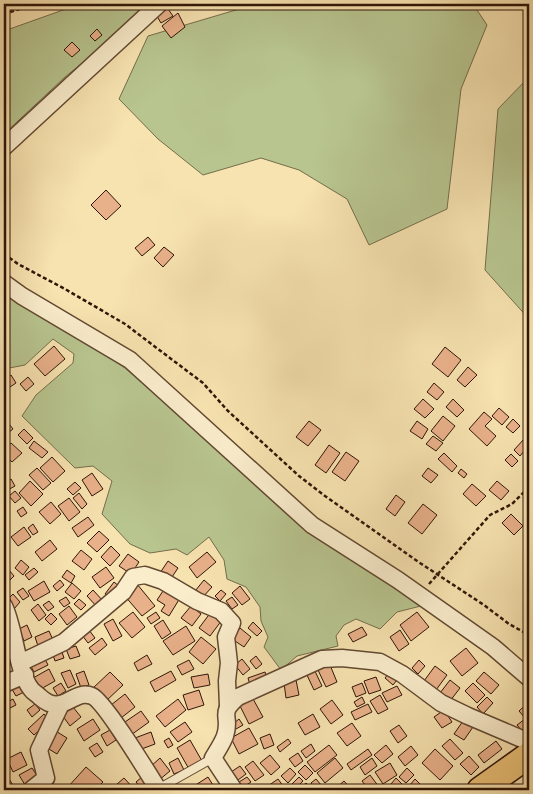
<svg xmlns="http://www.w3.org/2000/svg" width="533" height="794" viewBox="0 0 533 794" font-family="Vollkorn,serif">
<rect width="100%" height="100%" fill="#f7e3b0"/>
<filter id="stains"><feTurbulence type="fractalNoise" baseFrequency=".004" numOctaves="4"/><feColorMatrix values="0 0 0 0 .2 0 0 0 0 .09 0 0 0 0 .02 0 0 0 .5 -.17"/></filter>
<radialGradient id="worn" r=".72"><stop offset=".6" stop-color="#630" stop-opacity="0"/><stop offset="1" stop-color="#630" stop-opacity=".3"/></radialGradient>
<g fill="#b8c58f" stroke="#746d4b">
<polygon points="80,4 153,4 136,20 65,77 4,134 4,31"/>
<polygon points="256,4 473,4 487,25 461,89 447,209 369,245 347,199 299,170 261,158 203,175 158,139 119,99 148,36"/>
<polygon points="529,77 529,319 485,270 498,109"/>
<polygon points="4,290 72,331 125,368 310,531 421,606 397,612 380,629 356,619 344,625 336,636 338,646 297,656 281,670 264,647 268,637 261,621 260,607 246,587 227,579 224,560 209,537 187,555 176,549 150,553 130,544 102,514 112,481 93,466 75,468 22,416 36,395 73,363 74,354 53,339 25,365 4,369"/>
</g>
<g fill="#e9b18a" stroke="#301507">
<polygon points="166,6 173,16 161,23 155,13"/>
<polygon points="178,13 185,27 171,38 162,26"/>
<polygon points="97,29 102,35 95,41 90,36"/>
<polygon points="72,42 80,50 72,57 64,50"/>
<polygon points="106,190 121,206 106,220 91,205"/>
<polygon points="148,237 155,245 142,256 135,248"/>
<polygon points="164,247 174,255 163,267 154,258"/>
<polygon points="54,346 65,359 45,376 34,364"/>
<polygon points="445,347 461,360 448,377 432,364"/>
<polygon points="468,367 477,375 465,387 457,380"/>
<polygon points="11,375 16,383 4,391 4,380"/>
<polygon points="28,377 34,384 26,391 20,384"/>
<polygon points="434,383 444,392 437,400 427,392"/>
<polygon points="423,399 434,409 425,418 414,409"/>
<polygon points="453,399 464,410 457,417 446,407"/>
<polygon points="499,408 509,417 502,425 492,416"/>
<polygon points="484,412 492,419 485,426 496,436 487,446 469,429"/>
<polygon points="443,416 455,426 443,441 431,431"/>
<polygon points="513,419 520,426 513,433 506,427"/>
<polygon points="6,420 13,429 4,436 4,422"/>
<polygon points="309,421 321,430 308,446 296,437"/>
<polygon points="417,421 428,429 422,439 410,431"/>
<polygon points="24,429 33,438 27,444 18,435"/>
<polygon points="433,436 443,443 436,451 426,444"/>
<polygon points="524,439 529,445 520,456 514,450"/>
<polygon points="34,441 48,452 42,458 29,448"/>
<polygon points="11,443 22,453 12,462 4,454 4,450"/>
<polygon points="329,445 340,453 326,473 315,465"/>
<polygon points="346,452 359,461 345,481 332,472"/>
<polygon points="444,453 457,466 452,472 438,459"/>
<polygon points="511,454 518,461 512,467 505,460"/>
<polygon points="52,457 65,471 53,482 40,468"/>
<polygon points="37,468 51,483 43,490 29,475"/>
<polygon points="428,468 438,475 431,483 422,476"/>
<polygon points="461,469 467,474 464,478 458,473"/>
<polygon points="92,473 103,489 92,496 82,480"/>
<polygon points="11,479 15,486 4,492 4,483"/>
<polygon points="30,481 43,494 31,506 19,493"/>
<polygon points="497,481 509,491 501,500 489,490"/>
<polygon points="75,482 81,488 73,495 67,489"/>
<polygon points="472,484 486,496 476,506 463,494"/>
<polygon points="15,491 21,498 15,503 9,496"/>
<polygon points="79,493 87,504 82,509 73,498"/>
<polygon points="396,495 405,502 395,516 386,509"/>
<polygon points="69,498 80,512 69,521 58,506"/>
<polygon points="51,502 61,514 50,524 39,512"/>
<polygon points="423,504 437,515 422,534 408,523"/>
<polygon points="23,507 27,513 21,517 17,511"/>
<polygon points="511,514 523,526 514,535 502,523"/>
<polygon points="88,517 94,525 78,537 72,528"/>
<polygon points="33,524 38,532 33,535 28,528"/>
<polygon points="24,527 31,537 18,546 11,537"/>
<polygon points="99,531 109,540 97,552 87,543"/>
<polygon points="50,540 57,549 42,561 35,552"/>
<polygon points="111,546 120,555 110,566 101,557"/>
<polygon points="81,550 92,559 84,570 72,561"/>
<polygon points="207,552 216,562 197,578 189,567"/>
<polygon points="128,554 139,562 131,574 119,566"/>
<polygon points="21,560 29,567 23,575 15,568"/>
<polygon points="168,561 178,568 170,580 160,573"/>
<polygon points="4,564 14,576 4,586"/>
<polygon points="106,567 114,578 100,588 92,577"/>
<polygon points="34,568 38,572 29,580 25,575"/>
<polygon points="67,570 75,576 71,583 62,577"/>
<polygon points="60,580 64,585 57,591 53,586"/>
<polygon points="204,580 212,587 202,598 195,591"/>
<polygon points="44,581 50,592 34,601 28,591"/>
<polygon points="114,582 120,587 111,599 105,594"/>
<polygon points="72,583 81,591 74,599 65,592"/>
<polygon points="137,584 155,606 142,616 124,595"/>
<polygon points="240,586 250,599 242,605 232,593"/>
<polygon points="23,588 29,596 23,600 17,592"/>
<polygon points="165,588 180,598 169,616 161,611 165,605 157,600"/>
<polygon points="93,590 104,602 98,608 87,596"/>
<polygon points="221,590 226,594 220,601 215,596"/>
<polygon points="13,594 20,602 14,609 6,601"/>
<polygon points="66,597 70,603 64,607 59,601"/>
<polygon points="232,597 238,605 232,609 226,601"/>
<polygon points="79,599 86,605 81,610 74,604"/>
<polygon points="49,601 54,607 48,611 43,605"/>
<polygon points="38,604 46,615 39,621 31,610"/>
<polygon points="69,606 77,617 67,625 59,614"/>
<polygon points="191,606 201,614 192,626 181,618"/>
<polygon points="133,612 145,627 132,638 119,623"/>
<polygon points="156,612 160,618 151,624 147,618"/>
<polygon points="211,612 222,620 210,636 199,628"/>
<polygon points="417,612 429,627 411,641 400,625"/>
<polygon points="51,613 57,619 51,625 45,619"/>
<polygon points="113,619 122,636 113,641 104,624"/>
<polygon points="163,620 171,633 162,639 154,626"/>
<polygon points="253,622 262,631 257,636 248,628"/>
<polygon points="27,625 32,637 24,641 19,629"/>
<polygon points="186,626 195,641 173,655 163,641"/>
<polygon points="362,627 367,635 353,642 348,634"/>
<polygon points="240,628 251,637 244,647 232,639"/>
<polygon points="89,630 95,638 88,643 82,635"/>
<polygon points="400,630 409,644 399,651 390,637"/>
<polygon points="49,631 53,640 38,646 35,637"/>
<polygon points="6,637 13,650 4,656 4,638"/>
<polygon points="201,637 216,649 203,664 189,652"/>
<polygon points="102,638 107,645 95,655 89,648"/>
<polygon points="76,646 80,656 70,659 66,649"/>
<polygon points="466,648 478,663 462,676 450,661"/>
<polygon points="61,649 64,658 55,661 52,652"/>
<polygon points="43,655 48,665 34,672 29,663"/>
<polygon points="147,655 152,664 138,671 134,663"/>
<polygon points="256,656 262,664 256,669 250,661"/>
<polygon points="242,659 250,669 243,675 235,665"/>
<polygon points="189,660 194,669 182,675 177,666"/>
<polygon points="419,660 425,666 418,674 412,668"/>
<polygon points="330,665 337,682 326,687 318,670"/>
<polygon points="435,666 447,675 436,690 424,681"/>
<polygon points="49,669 55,681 39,690 33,678"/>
<polygon points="314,669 322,686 314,690 306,673"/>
<polygon points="70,670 76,684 68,688 61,673"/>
<polygon points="84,671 89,685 81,688 76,674"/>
<polygon points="171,671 176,680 155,692 150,682"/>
<polygon points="110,672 123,685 106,701 93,688"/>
<polygon points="265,672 267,679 250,685 248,678"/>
<polygon points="484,672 499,685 491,694 476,681"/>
<polygon points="389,673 397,680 393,685 385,678"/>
<polygon points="208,674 210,685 194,688 191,677"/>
<polygon points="376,677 381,690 369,694 364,681"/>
<polygon points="296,680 299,695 286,698 284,683"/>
<polygon points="450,680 460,688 450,701 440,693"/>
<polygon points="20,681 26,691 16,696 10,686"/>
<polygon points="61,683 66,691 58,696 53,688"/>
<polygon points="362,683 366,693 356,697 352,687"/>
<polygon points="473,683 485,695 477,703 465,691"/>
<polygon points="397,686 402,695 387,702 382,693"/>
<polygon points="199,690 204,705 188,710 183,695"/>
<polygon points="125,694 135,707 121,718 111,705"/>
<polygon points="380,695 388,709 378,714 370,701"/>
<polygon points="252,697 263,717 249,724 239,704"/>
<polygon points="362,697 365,703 357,707 354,702"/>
<polygon points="487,697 493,703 483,714 477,707"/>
<polygon points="13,699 16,705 6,710 4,704"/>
<polygon points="178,699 186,710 165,727 156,716"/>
<polygon points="332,700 343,715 331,724 320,709"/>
<polygon points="529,702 529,714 525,718 519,711"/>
<polygon points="35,704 40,710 32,717 27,710"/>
<polygon points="368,704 372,712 355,720 351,712"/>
<polygon points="73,707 81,717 70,726 62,715"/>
<polygon points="444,710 452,722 442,728 434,717"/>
<polygon points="141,711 149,722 131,735 122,724"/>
<polygon points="44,714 50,721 34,735 28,729"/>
<polygon points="313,714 320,727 305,735 298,723"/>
<polygon points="529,716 529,725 522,731 517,725"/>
<polygon points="93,719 100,730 84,741 77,729"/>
<polygon points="239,719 243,725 236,729 233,724"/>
<polygon points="463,721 473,727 464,740 454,734"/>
<polygon points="185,722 192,732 178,742 170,732"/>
<polygon points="352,723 361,736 347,746 337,733"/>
<polygon points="399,725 407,736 398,743 390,731"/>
<polygon points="249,728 258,744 239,754 231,738"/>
<polygon points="54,730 67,738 57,754 44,746"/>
<polygon points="110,730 116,740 107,746 101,735"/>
<polygon points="151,732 155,744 139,750 135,738"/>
<polygon points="270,734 274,745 264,749 260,738"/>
<polygon points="169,738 173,745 168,748 164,741"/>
<polygon points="288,739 291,743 280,752 277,747"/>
<polygon points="450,739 463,753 455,760 442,746"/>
<polygon points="190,740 202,761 189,769 177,748"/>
<polygon points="496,741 502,749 484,763 478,755"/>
<polygon points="97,743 103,752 95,757 89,748"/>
<polygon points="311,744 315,751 306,758 301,751"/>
<polygon points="329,745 337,755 315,772 307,762"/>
<polygon points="386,745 393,754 382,763 374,755"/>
<polygon points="411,746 418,755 405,766 398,757"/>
<polygon points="368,749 372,755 351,770 347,764"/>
<polygon points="435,749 453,766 440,780 422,763"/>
<polygon points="21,752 27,765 13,772 7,759"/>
<polygon points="298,753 303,761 295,767 289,759"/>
<polygon points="270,755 280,767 271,775 260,763"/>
<polygon points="469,756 479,767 471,775 460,764"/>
<polygon points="160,758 170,771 159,780 150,767"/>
<polygon points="178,758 184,770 174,774 169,763"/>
<polygon points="335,758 343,768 325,783 317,773"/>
<polygon points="372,758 377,766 365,775 360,767"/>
<polygon points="253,761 264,775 255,781 245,767"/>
<polygon points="390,763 397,775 383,784 375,772"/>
<polygon points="305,765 313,773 306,780 298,772"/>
<polygon points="240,766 246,774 238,780 231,772"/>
<polygon points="86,767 103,782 95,790 69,790 67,788"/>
<polygon points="32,768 38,777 25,785 19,775"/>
<polygon points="290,768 296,774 288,783 281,776"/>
<polygon points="407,768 414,775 406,783 399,777"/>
<polygon points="370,775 379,787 374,790 369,790 362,781"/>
<polygon points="7,776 15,788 12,790 4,790 4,778"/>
<polygon points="142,777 148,783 142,789 136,782"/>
<polygon points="208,777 216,790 193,790 191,788"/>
<polygon points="247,777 251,782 242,788 239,782"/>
<polygon points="299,777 303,781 296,788 292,784"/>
<polygon points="124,778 135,790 121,790 116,785"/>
<polygon points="396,778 403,785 397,790 391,784"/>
<polygon points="278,779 286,790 271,790 268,786"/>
<polygon points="316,779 322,786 316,790 311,783"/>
<polygon points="415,779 421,785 416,790 409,786"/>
<polygon points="344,781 352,790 337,790 335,789"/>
<polygon points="306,783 312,790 298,790"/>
<polygon points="52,784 57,790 43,790"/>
</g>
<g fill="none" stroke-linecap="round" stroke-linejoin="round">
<g stroke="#624831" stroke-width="10">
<polyline id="lane" points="158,789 213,758"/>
</g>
<g stroke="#624831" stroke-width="19">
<g id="street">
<polyline points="4,147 159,4"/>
<polyline points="4,283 22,296 130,360 312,525 398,580 493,647 529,678"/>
<path d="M4,606C15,629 16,669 31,689C33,692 37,694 40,697C63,718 73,688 92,696C104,701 148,773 158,789V790"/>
<polyline points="20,663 64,642 123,592 133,577 145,575 163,581 197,601 221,611 232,623 226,637 229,663 227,681 228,706"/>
<polyline points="4,684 25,675"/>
<polyline points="31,790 46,778 39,750 61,704"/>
<path d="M234,790L213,758C217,751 222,744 225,736C232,715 217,715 238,697L322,659L342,658L380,662L402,674L441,703L468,716L529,742"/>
</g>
</g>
<g stroke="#301507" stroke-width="28">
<polyline id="primary" points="480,790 529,755"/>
</g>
<g stroke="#301507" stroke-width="2.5" stroke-dasharray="4 2.5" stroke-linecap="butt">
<polyline points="4,14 36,4"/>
<polyline points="4,254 18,264 65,289 125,324 203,383 228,411 299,476 325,496 420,563 484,605 509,624 529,635"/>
<polyline points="429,584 490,515 512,504 529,487"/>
</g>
<use href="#lane" stroke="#faedcc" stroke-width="8"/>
<use href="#street" stroke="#faedcc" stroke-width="16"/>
<use href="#primary" stroke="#ecc278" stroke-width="25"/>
<polyline stroke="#301507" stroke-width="4" stroke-dasharray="9 9" stroke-linecap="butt" points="4,7 12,4"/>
</g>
<rect width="533" height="794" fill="none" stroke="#f7e3b0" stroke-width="20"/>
<rect x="5" y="5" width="523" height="784" fill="none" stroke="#301507" stroke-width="2.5"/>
<rect x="10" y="10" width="513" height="774" fill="none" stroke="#301507"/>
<rect width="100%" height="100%" filter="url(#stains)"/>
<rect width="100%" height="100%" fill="url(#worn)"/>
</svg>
